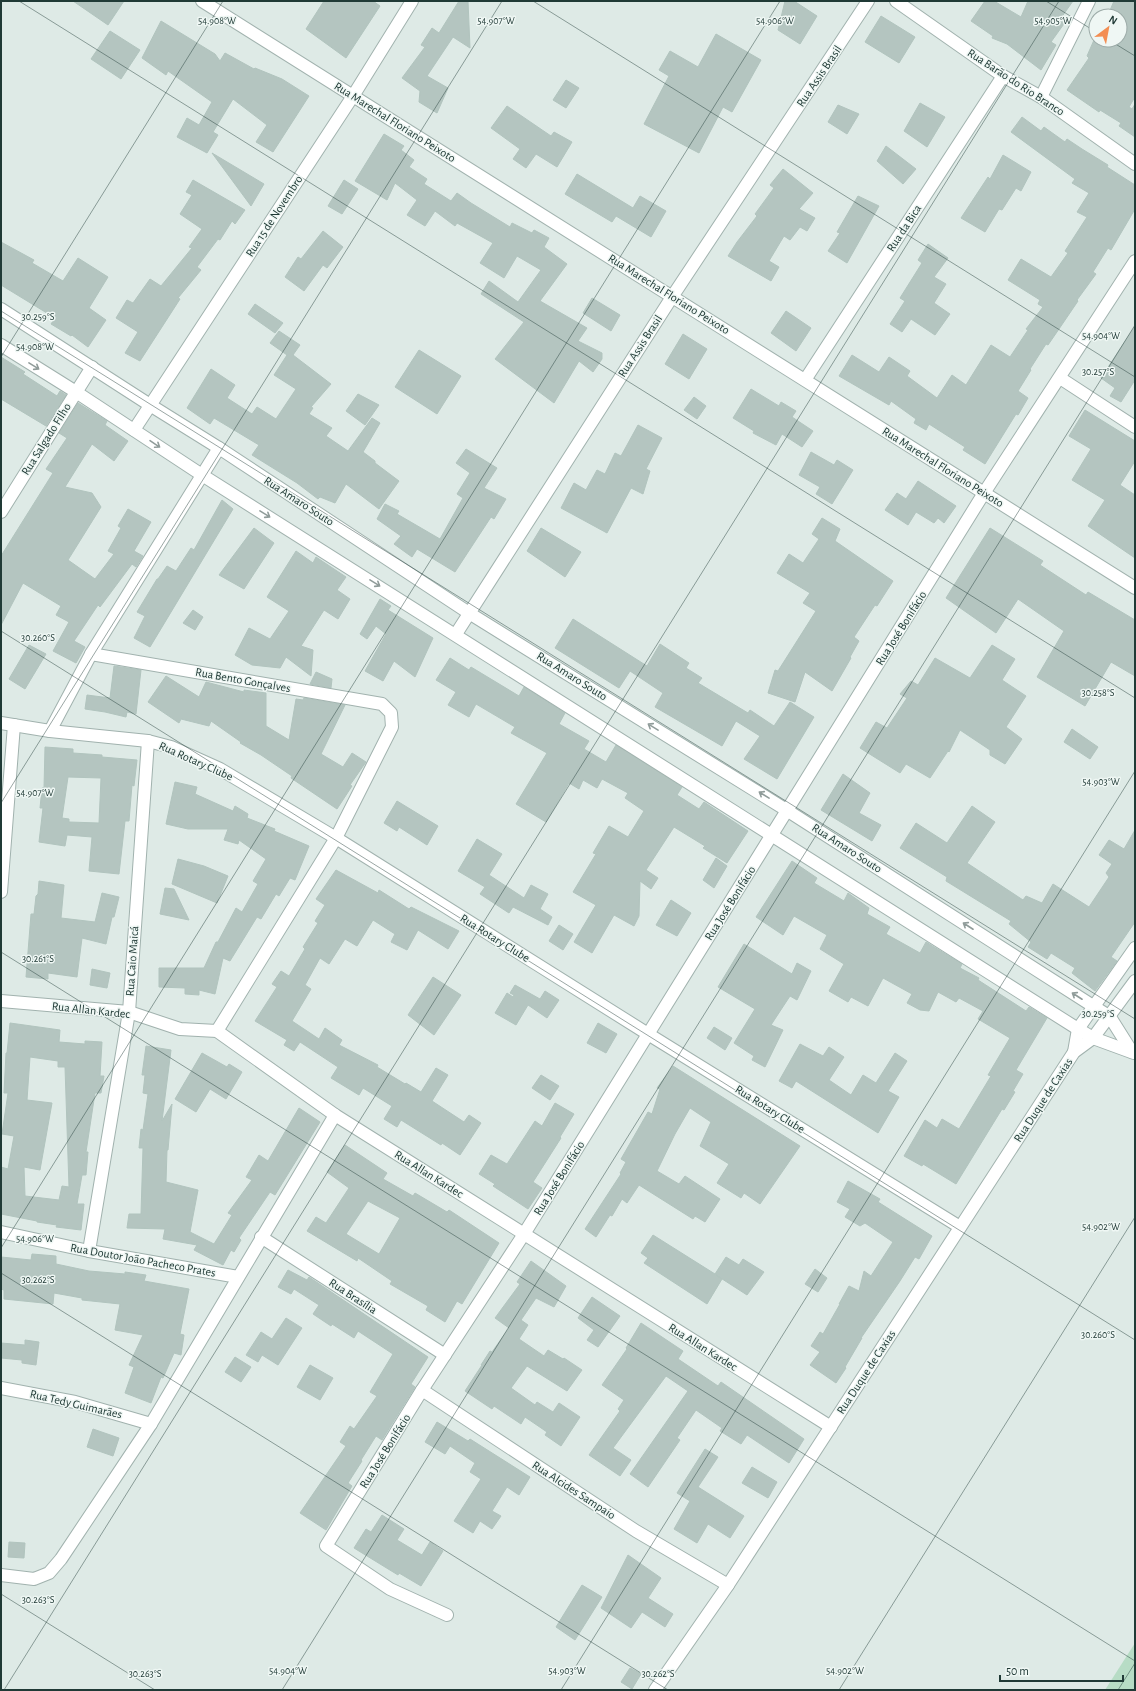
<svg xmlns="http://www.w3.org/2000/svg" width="1136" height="1691" viewBox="0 0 1136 1691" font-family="'Alegreya Sans',sans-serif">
<rect width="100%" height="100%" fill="#deeae6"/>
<polygon fill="#b7dcc5" points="1135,1643 1135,1690 1105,1690"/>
<g fill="#b4c5c0" stroke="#b1c4be" fill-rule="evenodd">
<polygon points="73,1 124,1 108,25"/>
<polygon points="324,1 373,1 380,6 346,58 306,29"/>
<polygon points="459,1 468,1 470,48 453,37 427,76 448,88 437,113 419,102 420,91 402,78 425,47 421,45 432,28 439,33"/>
<polygon points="785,1 794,1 817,16 800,44 778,30"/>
<polygon points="985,1 994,1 1021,17 1028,1 1073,1 1061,18 1066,21 1051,42 1056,45 1041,70 1007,44 992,38 993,36 971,21"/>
<polygon points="1114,1 1135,1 1135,97 1129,107 1132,109 1135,104 1135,137 1119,126 1121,123 1100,110 1099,112 1067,90 1089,58 1087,56 1094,40 1120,40 1120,16 1108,15"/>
<polygon points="881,16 915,37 899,63 865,42"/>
<polygon points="161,21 215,54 220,61 225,53 254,69 255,68 282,79 309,96 273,152 256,142 267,125 233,99 213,132 218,135 207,153 177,137 187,118 199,125 212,102 168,71 166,75 142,58"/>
<polygon points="110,31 140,50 121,79 91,59"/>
<polygon points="716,34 761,60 732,112 723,107 699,153 644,124 669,76 659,70 670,51 698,67"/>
<polygon points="566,80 579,88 566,108 553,100"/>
<polygon points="920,103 945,117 927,147 904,131"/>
<polygon points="838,105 859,114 847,134 828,122"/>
<polygon points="507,106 551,136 554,132 572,142 557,167 536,154 526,168 513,159 520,149 491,128"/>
<polygon points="1022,117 1041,131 1044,127 1065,142 1067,139 1082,149 1108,165 1107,167 1135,185 1135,209 1111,250 1108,248 1093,272 1096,274 1077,300 1078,301 1059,329 1048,345 1046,344 1030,369 1031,370 1018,391 1028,398 1018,415 1016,414 985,464 963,450 965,447 929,424 926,430 914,423 916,419 891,401 889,405 839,376 852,355 879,372 889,357 910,371 907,376 937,398 952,375 966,385 991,345 1010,357 1028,330 1026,329 1043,307 1038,304 1040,300 1008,280 1021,259 1051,277 1068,253 1065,251 1087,217 1077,212 1089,193 1072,183 1075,179 1011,132"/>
<polygon points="384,134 404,146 401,150 414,160 409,167 427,179 424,184 451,201 457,193 471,203 510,227 512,223 532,233 534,230 549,238 544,247 567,264 540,301 587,328 578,341 602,353 602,359 593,372 579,361 554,403 495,359 524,322 481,294 489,281 518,302 541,270 517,256 504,278 480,263 493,243 457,223 455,226 435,211 425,226 407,215 417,200 395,183 387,200 355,181"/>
<polygon points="886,146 916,169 903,184 877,161"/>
<polygon points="212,153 264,184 251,206"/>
<polygon points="1003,155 1031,172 1021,191 1016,188 1002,210 999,209 985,232 961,218 988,177 990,179"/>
<polygon points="783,169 813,193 799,209 815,218 807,231 800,227 790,240 784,236 769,261 779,267 771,281 728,256 737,242 757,216 755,214 774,188 770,185"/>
<polygon points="577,174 633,208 640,196 666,211 651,237 616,216 612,222 565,194"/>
<polygon points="193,180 245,210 235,224 232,221 220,240 218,239 197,267 201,270 178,298 180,299 140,361 125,353 138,332 116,318 127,300 133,303 150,279 161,286 192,248 189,247 202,229 180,214 192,195 186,192"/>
<polygon points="344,180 358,189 342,214 328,206"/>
<polygon points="858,196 879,206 847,263 828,251 840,233 837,232"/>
<polygon points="323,231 343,247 327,268 323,265 304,291 285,277 298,257 301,259"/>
<polygon points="1,242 34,260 32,263 63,281 78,258 108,277 89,308 106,320 88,347 72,335 71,336 51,324 55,318 1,285"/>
<polygon points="928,244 948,258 934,277 946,284 934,303 950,314 935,335 911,319 902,332 890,324 905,301 900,298 922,263 918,260"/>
<polygon points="592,298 620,315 611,331 583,313"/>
<polygon points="255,304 283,323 275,333 248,314"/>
<polygon points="786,311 811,328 796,351 771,333"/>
<polygon points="1135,326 1135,380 1121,402 1110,396 1115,388 1101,378"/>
<polygon points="279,331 300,345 293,355 331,384 311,407 313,408 309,414 332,428 326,436 348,451 372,418 380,423 363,452 375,461 375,463 399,481 379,509 346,484 335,503 320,497 318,499 297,483 252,455 259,445 214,418 210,424 187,408 211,369 235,385 227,398 252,414 257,407 276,419 296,389 274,375 287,355 270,343"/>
<polygon points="683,334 707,349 689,379 665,364"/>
<polygon points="419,350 461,376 437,414 395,387"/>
<polygon points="1,357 25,372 23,374 57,396 60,391 66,395 46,426 1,399"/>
<polygon points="751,389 779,406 781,402 796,411 792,417 813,431 802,447 782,434 776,445 753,433 754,431 733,418"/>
<polygon points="358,394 379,405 365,425 346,411"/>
<polygon points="694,397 706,406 697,419 684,410"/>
<polygon points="78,403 107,421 105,425 128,441 114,461 92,444 65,487 92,493 101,507 68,560 95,579 114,554 108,551 121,528 118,526 128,509 151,522 134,551 143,556 136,567 132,564 100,607 98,605 74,641 85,647 76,663 53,651 69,622 56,615 61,606 23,583 1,625 1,556 53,473 46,469 67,438 59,433"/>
<polygon points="1085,410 1135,441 1135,461 1120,485 1135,495 1135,558 1088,526 1105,500 1072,480 1091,449 1069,436"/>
<polygon points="638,425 662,438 646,469 650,471 643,494 631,488 607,533 561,508 574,483 586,490 597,470 605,474 615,453 621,456"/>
<polygon points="466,449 497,468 484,488 506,499 494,519 491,517 455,572 417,549 412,557 394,544 401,536 377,519 385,504 399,511 397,514 440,539 463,498 457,494 470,473 456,463"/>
<polygon points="811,452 834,465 837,460 853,470 832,504 816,494 820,487 799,475"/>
<polygon points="918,481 956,506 944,523 938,518 934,523 916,512 908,525 885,510 897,493 906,499"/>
<polygon points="222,500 233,509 150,647 134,638 145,616 137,612 157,579 158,579 167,566 176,571 191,548 194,550"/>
<polygon points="822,518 840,529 835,541 893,581 877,606 875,605 854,637 859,641 850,657 851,658 832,691 805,672 795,702 768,693 775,670 778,671 816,611 803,603 810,593 777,573 789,554 803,563 819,539 812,534"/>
<polygon points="254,528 274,543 244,589 219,575"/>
<polygon points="541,528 581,552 565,577 527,551"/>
<polygon points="990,528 1043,561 1040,565 1086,595 1088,592 1135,620 1135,676 1111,662 1085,706 1037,677 1064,631 1018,599 996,633 946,598"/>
<polygon points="296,551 313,563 316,557 346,577 337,590 350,599 338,619 324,610 301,646 313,650 311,676 286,657 280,668 252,665 235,655 249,628 270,639 289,611 267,597"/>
<polygon points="380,599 391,606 388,610 433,638 415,677 394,661 383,681 365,671 386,634 376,626 367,639 360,634"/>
<polygon points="193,610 203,617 195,630 183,623"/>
<polygon points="573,619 647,666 660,644 689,663 686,668 702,678 698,683 748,713 750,710 774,726 790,702 814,717 777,779 744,759 760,736 736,721 722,746 655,707 663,693 630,671 619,688 555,648"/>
<polygon points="29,645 46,654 25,689 9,679"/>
<polygon points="992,645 1015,659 1002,680 1026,696 1006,727 1022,739 1005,764 990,755 990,750 960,730 949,752 948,751 930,778 906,764 900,773 860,748 876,722 887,728 907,698 900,694 911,681 918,685 935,658 970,678"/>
<polygon points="450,658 469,670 471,667 519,696 524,687 565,713 559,724 589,741 584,749 606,762 616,745 682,787 677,795 699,809 704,802 748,831 727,863 703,848 705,846 674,827 646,870 658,878 651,889 640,881 639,916 634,926 614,915 592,953 574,942 596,905 573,892 596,854 593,853 609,826 628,837 644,811 625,798 628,793 602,779 597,788 583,780 579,789 569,783 546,822 516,804 547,753 511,733 515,727 476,704 469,717 448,705 456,692 436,680"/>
<polygon points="114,666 141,670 136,714 127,712 126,717 105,712 85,709 87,695 110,698"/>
<polygon points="316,672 332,679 331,688 310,684"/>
<polygon points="166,676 199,697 206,682 244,692 244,690 266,693 266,726 289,740 296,699 303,700 304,698 345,705 321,754 343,767 352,753 366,762 350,785 352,786 337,809 291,778 292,776 261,755 240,743 241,742 211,721 209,726 181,719 179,723 148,702"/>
<polygon points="1072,729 1098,747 1090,759 1064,742"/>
<path d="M45,747L73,749V753L102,755V757L137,760L134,786L132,785L129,821H125L119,874L89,871L92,837L67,835L65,846L39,842L43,808H40L42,788H44ZM68,777L101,778L99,823L69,822V819L62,818Z"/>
<polygon points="843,774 870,793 859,813 881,825 872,841 821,810"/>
<polygon points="175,782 197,787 195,794 233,811 235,806 248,814 247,818 275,829 274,831 309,846 295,880 290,878 279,896 276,894 261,919 257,917 230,961 223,958 215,994 199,990 199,995 185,994 185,988 159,987 159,968 204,968 216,942 218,942 236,908 242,912 258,884 253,881 266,859 239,840 238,844 224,840 228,829 188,829 166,824"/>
<polygon points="397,801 438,826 427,845 399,827 397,831 384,823"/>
<polygon points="972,806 995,822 967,863 1023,900 1026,896 1042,903 1053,884 1089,907 1109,877 1106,873 1112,864 1099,855 1109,840 1124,849 1135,830 1135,922 1111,957 1117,961 1095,991 1072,973 1075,968 1051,953 1047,959 1028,947 1031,942 1009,924 1011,921 946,881 947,877 900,848 916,823 947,843"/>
<polygon points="477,839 502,854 489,875 524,898 531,885 548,894 540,909 552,917 548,925 513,907 509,913 480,894 485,887 458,871"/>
<polygon points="716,858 727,866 714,888 703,880"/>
<polygon points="178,859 204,866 228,876 217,903 172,884"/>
<polygon points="792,861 817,878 814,883 844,901 848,893 869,908 867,914 890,927 886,934 920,953 926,942 934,947 962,964 960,968 979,978 978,980 1026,1011 1029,1007 1047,1018 1016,1070 1023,1074 1013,1091 1015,1092 1004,1110 1002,1109 956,1184 923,1164 922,1166 904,1156 925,1120 937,1128 942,1119 959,1129 991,1076 988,1075 1010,1038 978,1019 983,1011 959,998 956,1002 938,992 929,1011 920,1010 907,1003 912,994 883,978 868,1006 851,997 848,1002 829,991 844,964 820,949 827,935 794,916 783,935 756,917"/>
<polygon points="336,870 378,893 379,890 409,909 411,907 459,931 448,949 418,930 407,950 391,942 395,934 373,920 357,946 345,939 329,964 320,958 305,985 311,989 292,1021 319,1039 325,1028 342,1040 339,1045 378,1065 377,1067 405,1084 406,1083 421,1092 436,1068 448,1075 432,1101 464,1122 469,1115 481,1123 460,1155 442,1143 441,1145 401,1120 397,1127 384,1119 392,1106 363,1088 359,1095 331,1078 338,1067 300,1042 294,1051 284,1045 287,1040 255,1021 277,987 272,984 281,971 289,976 305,949 303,947 318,923 315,921 325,905 316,899"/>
<polygon points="39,881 64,885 61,918 95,922 102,893 119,897 114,917 112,917 106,944 82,938 77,977 48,973 48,979 26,977 31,914 34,914 36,896 38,894"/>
<polygon points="165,888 174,889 189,920 160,914"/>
<polygon points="671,900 691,913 677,936 656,925"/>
<polygon points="559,925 573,934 563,950 549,941"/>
<polygon points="744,944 792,974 797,963 811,971 797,1000 790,996 771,1025 783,1030 765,1067 752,1060 754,1056 734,1043 755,1009 718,987"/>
<polygon points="92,969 110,973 107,988 90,985"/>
<polygon points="433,977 461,995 434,1035 408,1015"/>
<polygon points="515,985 540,999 545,991 559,1000 547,1018 528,1005 516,1025 495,1013 507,993 513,997 514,995 510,993"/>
<path d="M10,1023L60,1030L59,1042L85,1044V1041L102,1042L100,1076H104L101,1093H95L86,1152H88L86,1175H82L77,1204H84L81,1230L56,1227L57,1225L37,1222V1221L1,1214V1167L8,1169L14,1136L2,1134L8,1093H4L6,1053H7ZM30,1057L58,1061V1067H65L69,1187L62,1186L59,1200L25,1196L24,1167L40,1170L52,1103L27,1100Z"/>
<polygon points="598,1023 617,1034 606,1053 587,1043"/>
<polygon points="714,1027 732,1038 725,1050 707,1038"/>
<polygon points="800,1044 823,1056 829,1047 844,1057 829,1080 851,1095 863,1075 876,1083 895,1053 907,1061 888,1091 899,1097 878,1133 796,1081 792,1088 779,1081"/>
<polygon points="146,1046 171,1050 162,1121 172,1104 168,1150 167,1150 166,1182 198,1190 190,1232 214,1244 232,1215 228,1213 252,1180 246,1177 259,1155 268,1161 299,1108 320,1122 275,1195 270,1192 239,1238 241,1240 234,1252 231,1250 223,1265 194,1250 197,1245 163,1239 165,1229 127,1228 129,1214 141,1214 143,1148 139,1148 141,1129 143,1130 148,1094 143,1093 145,1075 142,1075"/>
<polygon points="202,1053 227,1067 229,1064 242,1072 226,1099 210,1089 196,1112 175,1099"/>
<polygon points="673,1066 800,1146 760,1204 744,1193 741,1198 717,1183 729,1164 700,1146 711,1122 690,1108 675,1134 657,1171 679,1184 685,1176 720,1199 705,1222 695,1216 693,1219 639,1185 627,1203 622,1199 612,1216 610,1215 596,1237 585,1229 621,1174 620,1173 626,1162 621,1159 648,1112 652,1114 660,1089 657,1088"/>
<polygon points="541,1075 559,1086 550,1100 532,1088"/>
<polygon points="555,1103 574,1114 560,1137 561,1138 533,1182 542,1188 528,1209 493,1186 495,1184 479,1174 491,1155 507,1164 535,1121 542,1126"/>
<path d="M345,1145L387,1173L383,1179L413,1196L415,1193L447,1212L449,1210L499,1243L462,1304L457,1301L445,1322L426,1310L428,1306L390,1284L392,1281L358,1258L357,1261L307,1231L316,1217L326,1223L349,1188L327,1172ZM368,1201L400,1218L379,1254L346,1234Z"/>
<polygon points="848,1181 880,1199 878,1202 932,1236 919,1259 915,1257 900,1281 861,1338 862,1338 845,1367 846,1368 836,1383 810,1365 820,1352 811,1346 820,1332 823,1334 840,1304 839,1304 849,1286 859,1291 864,1271 871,1276 893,1242 865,1223 860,1226 845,1217 850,1209 837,1202"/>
<polygon points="653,1235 715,1274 726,1257 739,1265 743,1259 764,1272 747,1295 716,1275 722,1279 707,1304 644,1263 648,1258 641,1253"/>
<polygon points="32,1254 56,1256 56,1264 89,1271 125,1274 125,1272 146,1275 144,1281 189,1289 180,1334 184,1335 181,1355 174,1353 163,1378 161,1377 151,1403 125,1393 134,1367 129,1365 143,1335 115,1330 120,1304 82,1300 82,1298 54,1293 53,1304 4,1299 4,1290 1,1289 1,1257 31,1260"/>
<polygon points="531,1261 566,1286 554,1307 536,1298 521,1320 528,1325 519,1339 544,1356 548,1350 563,1359 564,1358 582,1370 567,1391 527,1366 511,1388 535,1405 537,1402 553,1412 559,1403 580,1417 561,1446 545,1435 547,1432 525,1417 521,1424 494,1406 492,1409 465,1391 482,1365 481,1365 490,1351 492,1352 509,1328 495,1318 520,1284 517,1282"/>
<polygon points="815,1269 827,1278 818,1292 805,1284"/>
<polygon points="288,1270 307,1280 309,1277 428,1357 411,1384 415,1387 382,1440 376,1436 361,1460 362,1461 348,1483 352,1486 326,1530 300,1513 346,1446 340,1442 350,1426 354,1429 377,1396 370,1392 393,1354 358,1331 354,1338 332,1324 331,1326 313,1314 319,1305 294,1289 291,1294 278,1287"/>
<polygon points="592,1297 620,1316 598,1347 587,1340 594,1330 578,1318"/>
<polygon points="286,1318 302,1328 278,1365 262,1355 258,1362 246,1355 261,1332 272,1339"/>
<polygon points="641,1323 683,1351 678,1359 718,1386 721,1382 804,1439 789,1463 747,1435 741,1444 720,1431 722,1428 696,1410 677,1438 680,1440 648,1487 630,1474 688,1391 666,1376 613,1448 631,1460 620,1476 589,1455 620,1411 618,1409 624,1400 602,1385 627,1349 626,1348"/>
<polygon points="25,1340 39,1342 36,1365 22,1363 22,1360 1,1358 1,1343 25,1345"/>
<polygon points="235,1357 251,1367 241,1382 225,1372"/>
<polygon points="310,1365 333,1378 320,1400 297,1387"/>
<polygon points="437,1422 468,1441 470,1439 530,1477 519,1495 507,1487 492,1511 501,1516 492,1529 480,1521 473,1533 454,1521 481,1479 470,1472 475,1463 450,1446 445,1454 425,1442"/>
<polygon points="93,1429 119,1438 113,1456 87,1447"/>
<polygon points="705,1449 718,1457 698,1487 744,1516 730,1538 708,1524 697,1543 674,1529 690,1501 677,1493"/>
<polygon points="752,1467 777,1482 768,1498 742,1483"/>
<polygon points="382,1515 404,1529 397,1540 422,1555 430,1542 443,1551 421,1586 399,1573 398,1575 354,1548 366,1529 371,1532"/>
<polygon points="9,1542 25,1543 24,1558 8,1557"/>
<polygon points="628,1555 661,1578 648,1598 673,1614 665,1627 642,1612 631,1628 601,1608"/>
<polygon points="582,1585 602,1597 575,1640 556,1627"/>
<polygon points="630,1668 641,1674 632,1689 621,1682"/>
</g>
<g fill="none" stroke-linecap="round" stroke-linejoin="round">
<g stroke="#a1b2ae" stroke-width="14">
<g id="minor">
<polyline points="202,1 1135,588"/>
<polyline points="896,1 1003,76 1041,97 1135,164"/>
<polyline points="1041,97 1089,1"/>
<polyline points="1,309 150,405 219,448 469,613 788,811 1093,1006 1110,1017 1132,1052"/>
<polyline points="1,345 76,392 202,475 1078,1029 1093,1038 1134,1053"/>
<polyline points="1060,378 1135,427"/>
<polyline points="805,380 1003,76"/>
<polyline points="134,430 353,96 412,1"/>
<polyline points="1,512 92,367"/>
<polyline points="456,634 672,297 868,1"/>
<polyline points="91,654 382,704 391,713 392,727 336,838 217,1031"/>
<polyline points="1,723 50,731 148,741 171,747 220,769 336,838 648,1034 960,1227"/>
<polyline points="50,731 91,654 219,448"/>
<polyline points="1,892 14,725"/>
<polyline points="1,1001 129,1012 180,1029 217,1031 335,1115 831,1427"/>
<polyline points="1074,1052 1078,1029 1135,948"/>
<polyline points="1,1232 89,1251 238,1277"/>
<polyline points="261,1237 445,1355"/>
<polyline points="89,1251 129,1012 148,741"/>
<polyline points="1,1388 75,1402 151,1424"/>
<polyline points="422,1390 636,1531 728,1585"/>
<polyline points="1,1575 34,1579 49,1573 61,1559 151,1424 335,1115"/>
<polyline points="447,1615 390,1589 326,1546 422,1390 524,1234 984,493 1135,261"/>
<polyline points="655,1690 728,1585 1074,1052 1093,1038 1135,981"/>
</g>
</g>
<use href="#minor" stroke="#fff" stroke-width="12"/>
</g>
<defs><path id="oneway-shaft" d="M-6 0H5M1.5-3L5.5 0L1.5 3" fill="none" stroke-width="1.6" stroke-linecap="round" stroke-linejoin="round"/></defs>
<g stroke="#909c9a">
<use href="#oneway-shaft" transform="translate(34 366) rotate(32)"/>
<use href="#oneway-shaft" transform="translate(155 444) rotate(34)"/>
<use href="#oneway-shaft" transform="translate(265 514) rotate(32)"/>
<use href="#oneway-shaft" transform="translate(375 583) rotate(32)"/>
<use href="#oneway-shaft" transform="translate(653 727) rotate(-148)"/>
<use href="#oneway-shaft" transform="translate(764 795) rotate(-148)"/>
<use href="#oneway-shaft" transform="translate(968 926) rotate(-147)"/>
<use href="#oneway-shaft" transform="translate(1077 996) rotate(-147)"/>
</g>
<path fill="none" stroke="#203a36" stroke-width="1" stroke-opacity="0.45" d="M19,1L1135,698M533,1L1135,377M1046,1L1096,32M1109,40L1135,56M1,311L1135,1019M1,357L223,1M1,631L1135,1340M1,803L502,1M1,952L1135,1661M1,1248L780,1M1,1273L668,1690M1,1594L155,1690M4,1690L1059,1M282,1690L1135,325M561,1690L1135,771M839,1690L1135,1217M1118,1690L1135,1663"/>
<g text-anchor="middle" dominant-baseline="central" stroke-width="3" stroke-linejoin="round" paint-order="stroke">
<g font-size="12" fill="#203a36" stroke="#eff7f4">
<text transform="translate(819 76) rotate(-56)">Rua Assis Brasil</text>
<text transform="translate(1016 82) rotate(33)">Rua Barão do Rio Branco</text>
<text transform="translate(395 122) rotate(32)">Rua Marechal Floriano Peixoto</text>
<text transform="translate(274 216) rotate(-57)">Rua 15 de Novembro</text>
<text transform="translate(904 228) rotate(-57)">Rua da Bica</text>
<text transform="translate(669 294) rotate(32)">Rua Marechal Floriano Peixoto</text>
<text transform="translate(640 346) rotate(-57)">Rua Assis Brasil</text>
<text transform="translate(46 439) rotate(-58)">Rua Salgado Filho</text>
<text transform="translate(943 467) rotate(32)">Rua Marechal Floriano Peixoto</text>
<text transform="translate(299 501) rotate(33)">Rua Amaro Souto</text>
<text transform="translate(901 628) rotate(-58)">Rua José Bonifácio</text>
<text transform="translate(572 676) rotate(32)">Rua Amaro Souto</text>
<text transform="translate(243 680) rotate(10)">Rua Bento Gonçalves</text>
<text transform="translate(196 761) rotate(24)">Rua Rotary Clube</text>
<text transform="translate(847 848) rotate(33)">Rua Amaro Souto</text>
<text transform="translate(730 903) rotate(-58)">Rua José Bonifácio</text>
<text transform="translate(495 938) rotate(32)">Rua Rotary Clube</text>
<text transform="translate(132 961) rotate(-86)">Rua Caio Maicá</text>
<text transform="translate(91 1010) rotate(6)">Rua Allan Kardec</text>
<text transform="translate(1043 1100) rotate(-57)">Rua Duque de Caxias</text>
<text transform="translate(770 1109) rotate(32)">Rua Rotary Clube</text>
<text transform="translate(429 1174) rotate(32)">Rua Allan Kardec</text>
<text transform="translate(559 1178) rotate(-58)">Rua José Bonifácio</text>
<text transform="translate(143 1260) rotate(10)">Rua Doutor João Pacheco Prates</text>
<text transform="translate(353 1296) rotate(33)">Rua Brasília</text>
<text transform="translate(703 1347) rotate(32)">Rua Allan Kardec</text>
<text transform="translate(866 1372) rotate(-57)">Rua Duque de Caxias</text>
<text transform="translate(76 1404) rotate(13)">Rua Tedy Guimarães</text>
<text transform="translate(385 1451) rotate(-58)">Rua José Bonifácio</text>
<text transform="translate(574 1490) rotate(33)">Rua Alcides Sampaio</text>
</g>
</g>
<g font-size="10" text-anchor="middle" fill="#203a36" stroke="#eff7f4" stroke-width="3" stroke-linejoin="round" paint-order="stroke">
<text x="217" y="24">54.908°W</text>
<text x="496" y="24">54.907°W</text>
<text x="775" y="24">54.906°W</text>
<text x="1053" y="24">54.905°W</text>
<text x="38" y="320">30.259°S</text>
<text x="1101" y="339">54.904°W</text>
<text x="35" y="350">54.908°W</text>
<text x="1098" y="375">30.257°S</text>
<text x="38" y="641">30.260°S</text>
<text x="1098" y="696">30.258°S</text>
<text x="1101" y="785">54.903°W</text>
<text x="35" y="796">54.907°W</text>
<text x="38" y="962">30.261°S</text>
<text x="1098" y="1017">30.259°S</text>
<text x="1101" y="1230">54.902°W</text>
<text x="35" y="1242">54.906°W</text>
<text x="38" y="1283">30.262°S</text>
<text x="1098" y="1338">30.260°S</text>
<text x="38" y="1603">30.263°S</text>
<text x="288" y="1674">54.904°W</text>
<text x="567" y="1674">54.903°W</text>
<text x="845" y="1674">54.902°W</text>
<text x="145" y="1677">30.263°S</text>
<text x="658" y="1677">30.262°S</text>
</g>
<rect width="1136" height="1691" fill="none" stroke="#203a36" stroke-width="4"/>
<g transform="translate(1108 28) rotate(32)"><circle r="19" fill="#eff7f4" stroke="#9caba8"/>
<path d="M0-3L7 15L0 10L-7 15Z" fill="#f38e53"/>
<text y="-6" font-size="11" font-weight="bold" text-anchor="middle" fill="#203a36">N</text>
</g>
<path d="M1000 1675v6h123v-6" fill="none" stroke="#203a36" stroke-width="2"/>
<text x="1006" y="1675" font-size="12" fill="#203a36" stroke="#eff7f4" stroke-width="3" paint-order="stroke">50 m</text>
</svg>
